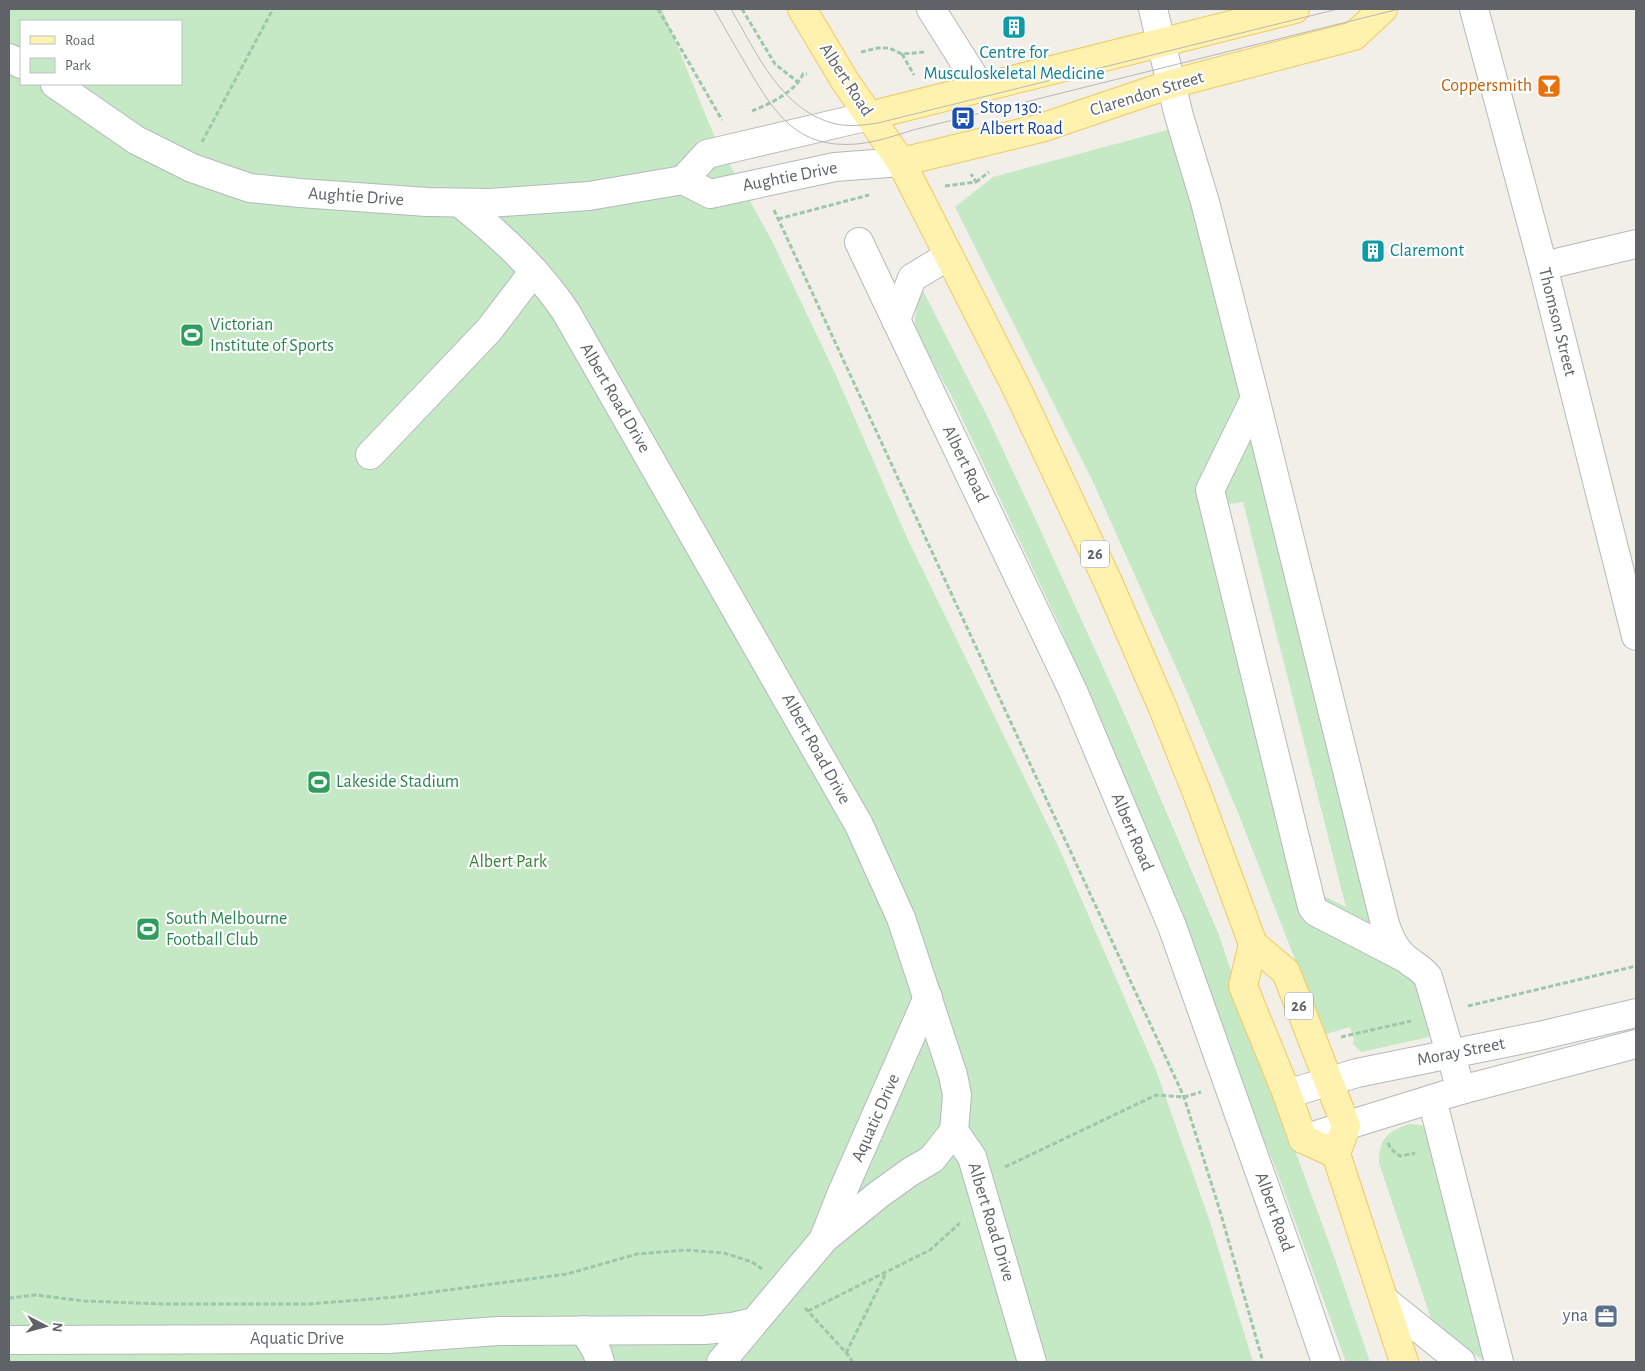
<svg xmlns="http://www.w3.org/2000/svg" width="1645" height="1371" viewBox="0 0 1645 1371" font-family="'Alegreya Sans',sans-serif">
<rect width="100%" height="100%" fill="#f1efe8"/>
<g fill="#c5e8c5" fill-rule="evenodd">
<path d="M9,9H662L716,140L770,237L835,373L908,540L1059,848L1156,1070L1209,1219L1253,1362H9ZM21,21H181V84H21Z"/>
<polygon points="1175,128 1241,400 1202,486 1305,915 1419,980 1431,1028 1429,1037 1361,1052 1353,1044 1354,1040 1350,1027 1326,1034 1317,1016 1239,815 1187,692 1094,484 955,207 993,177"/>
<polygon points="919,283 988,418 1034,516 1123,711 1219,935 1259,1055 1284,1120 1336,1262 1370,1362 1346,1362 1276,1169 1246,1097 1130,796 1058,622 951,395 914,329"/>
<polygon points="1250,426 1374,931 1322,908 1318,893 1346,907 1243,502 1222,505 1218,502"/>
<path d="M1409,1124L1421,1125L1428,1129L1484,1361L1442,1332L1432,1322L1379,1163C1379,1138 1387,1132 1409,1124Z"/>
</g>
<g fill="none" stroke-linecap="round" stroke-linejoin="round">
<g stroke="#b5b8bc" stroke-width="30">
<g id="minor">
<polyline points="931,9 981,88"/>
<path d="M1153,9L1179,116L1205,202L1255,398L1385,924C1390,939 1396,952 1409,961C1417,967 1423,970 1428,977L1461,1090"/>
<polyline points="1474,9 1543,266 1636,636"/>
<polyline points="9,58 21,64"/>
<polyline points="55,84 136,140 192,168 238,184 250,188 300,193 427,202 490,203 589,196 683,180 707,154 869,116"/>
<polyline points="683,180 710,194 835,167 901,162"/>
<path d="M460,203C500,235 537,269 566,312L859,825L901,918L953,1075L957,1095L954,1131L972,1157L1032,1362"/>
<polyline points="859,242 896,320"/>
<polyline points="948,256 912,278 896,320 1073,691 1172,926 1298,1280 1326,1362"/>
<polyline points="1543,266 1636,244"/>
<polyline points="1255,398 1210,490 1312,907 1316,912 1403,957"/>
<polyline points="370,455 489,330 534,271"/>
<polyline points="1287,1094 1357,1073 1539,1036 1636,1013"/>
<polyline points="1432,1099 1499,1362"/>
<polyline points="1303,1139 1461,1090 1636,1044"/>
<polyline points="824,1238 841,1195 928,997"/>
<polyline points="1384,1300 1461,1362"/>
<polyline points="584,1330 597,1352 600,1362"/>
<polyline points="9,1340 388,1339 498,1331 705,1330 732,1327 753,1322"/>
<polyline points="721,1362 824,1239 878,1195 910,1172 932,1159 954,1131"/>
</g>
</g>
<g stroke="#f2c960" stroke-width="30">
<g id="major">
<polyline points="802,9 845,81 901,162 1017,389 1108,582 1162,706 1197,793 1253,944 1286,972 1346,1126 1336,1154 1404,1362"/>
<polyline points="869,116 1295,9"/>
<polyline points="901,162 1041,128 1171,84 1354,36 1383,9"/>
<polyline points="1253,944 1243,986 1287,1094 1303,1139 1336,1154"/>
</g>
</g>
<g stroke="#9cc7a9" stroke-width="3" stroke-dasharray="5 2.5" stroke-linecap="butt">
<polyline points="658,9 722,120"/>
<polyline points="742,9 775,64 799,83"/>
<polyline points="861,52 878,48 889,48 902,54 925,52"/>
<polyline points="902,54 914,75"/>
<path d="M752,111C770,104 795,92 803,74H807"/>
<polyline points="202,142 273,9"/>
<polyline points="976,182 989,172"/>
<polyline points="945,186 976,182 971,174"/>
<polyline points="774,210 1184,1097 1220,1211 1263,1362"/>
<polyline points="778,219 869,195"/>
<polyline points="1468,1006 1636,966"/>
<polyline points="1341,1037 1411,1021"/>
<polyline points="1388,1143 1391,1149 1400,1156 1415,1153"/>
<polyline points="1005,1167 1156,1095 1184,1097 1201,1092"/>
<polyline points="9,1298 36,1295 84,1301 162,1304 309,1304 396,1297 567,1274 637,1254 686,1250 724,1253 752,1262 762,1269"/>
<polyline points="805,1308 850,1357 852,1362"/>
<polyline points="808,1311 930,1250 960,1223"/>
<polyline points="846,1353 886,1273"/>
</g>
<use href="#minor" stroke="#fff" stroke-width="28"/>
<use href="#major" stroke="#fff2af" stroke-width="28"/>
<g stroke="#b6b7b8" stroke-width="1">
<path d="M714,9C725,29 737,49 748,68C775,114 797,149 857,144C876,142 894,136 913,130L1399,9"/>
<path d="M731,9C756,52 782,112 836,124C850,127 865,125 878,123L1338,9"/>
</g>
</g>
<defs>
<g id="building-square" transform="scale(1.25)"><rect x="-9" y="-9" width="18" height="18" rx="4" fill="#0f9aa8" stroke="#fff"/><path d="M-4-6H4V6H1V3H-1V6H-4ZM-2.5-4.3h1.7v1.8h-1.7ZM.8-4.3h1.7v1.8H.8ZM-2.5-1h1.7V.8h-1.7ZM.8-1h1.7V.8H.8Z" fill="#fff"/></g>
<g id="bar-square" transform="scale(1.25)"><rect x="-9" y="-9" width="18" height="18" rx="4" fill="#e8710a" stroke="#fff"/><path d="M-6-5H6L.8 .8V4.5H3.5V6h-7V4.5H-.8V.8Z" fill="#fff"/></g>
<g id="bus-square" transform="scale(1.25)"><rect x="-9" y="-9" width="18" height="18" rx="4" fill="#1a4fb4" stroke="#fff"/><path d="M-5-6H5V4H4V6H2V4H-2V6H-4V4H-5ZM-3.5-4V0h7V-4ZM-3.5 1.2v1.5H-2V1.2ZM2 1.2v1.5H3.5V1.2Z" fill="#fff"/></g>
<g id="stadium-square" transform="scale(1.25)"><rect x="-9" y="-9" width="18" height="18" rx="4" fill="#2e9e5b" stroke="#fff"/><path d="M0-5a6.5 5 0 1 0 0 10a6.5 5 0 1 0 0-10ZM-3.5-1.8h7v3.6h-7Z" fill="#fff"/></g>
<g id="office-square" transform="scale(1.25)"><rect x="-9" y="-9" width="18" height="18" rx="4" fill="#5c6f8a" stroke="#fff"/><path d="M-6-3h4V-5.5h4V-3h4V5H-6ZM-1-4.5V-3h2v-1.5ZM-6 0V1H6V0Z" fill="#fff"/></g>
</defs>
<g fill-rule="evenodd">
<use href="#building-square" x="1014" y="27"/>
<use href="#bar-square" x="1549" y="86"/>
<use href="#bus-square" x="963" y="118"/>
<use href="#building-square" x="1373" y="251"/>
<use href="#stadium-square" x="192" y="335"/>
<use href="#stadium-square" x="319" y="782"/>
<use href="#stadium-square" x="148" y="929"/>
<use href="#office-square" x="1606" y="1316"/>
</g>
<g text-anchor="middle" dominant-baseline="central" stroke-width="4.5" stroke-linejoin="round" paint-order="stroke">
<g fill="#fff" stroke="#8f9295" stroke-width="1">
<rect x="1081" y="540.5" width="28" height="27" rx="4"/>
<rect x="1285" y="992.5" width="28" height="27" rx="4"/>
</g>
<g font-size="16" font-weight="bold" fill="#5f6368">
<text x="1095" y="554">26</text>
<text x="1299" y="1006">26</text>
</g>
<g font-size="18" fill="#0d838f" stroke="#fff">
<text x="1014" y="53">Centre for<tspan x="1014" dy="21">Musculoskeletal Medicine</tspan></text>
<text x="1390" y="251" text-anchor="start">Claremont</text>
</g>
<g font-size="18" fill="#5f6368" stroke="#fff">
<text transform="translate(846 80) rotate(57)">Albert Road</text>
<text transform="translate(1147 94) rotate(-17)">Clarendon Street</text>
<text transform="translate(790 177) rotate(-11)">Aughtie Drive</text>
<text transform="translate(356 197) rotate(4)">Aughtie Drive</text>
<text transform="translate(1557 322) rotate(76)">Thomson Street</text>
<text transform="translate(615 398) rotate(60)">Albert Road Drive</text>
<text transform="translate(965 464) rotate(64)">Albert Road</text>
<text transform="translate(816 749) rotate(61)">Albert Road Drive</text>
<text transform="translate(1132 832) rotate(67)">Albert Road</text>
<text transform="translate(1461 1052) rotate(-11)">Moray Street</text>
<text transform="translate(876 1118) rotate(-66)">Aquatic Drive</text>
<text transform="translate(1274 1212) rotate(70)">Albert Road</text>
<text transform="translate(991 1222) rotate(73)">Albert Road Drive</text>
<text x="297" y="1339">Aquatic Drive</text>
</g>
<g font-size="18" fill="#c56008" stroke="#fff" text-anchor="end">
<text x="1532" y="86">Coppersmith</text>
</g>
<g font-size="18" fill="#164399" stroke="#fff" text-anchor="start">
<text x="980" y="108">Stop 130:<tspan x="980" dy="21">Albert Road</tspan></text>
</g>
<g font-size="18" fill="#27864d" stroke="#fff" text-anchor="start">
<text x="210" y="325">Victorian<tspan x="210" dy="21">Institute of Sports</tspan></text>
<text x="336" y="782">Lakeside Stadium</text>
<text x="166" y="919">South Melbourne<tspan x="166" dy="21">Football Club</tspan></text>
</g>
<g font-size="18" fill="#348238" stroke="#fff">
<text x="508" y="862">Albert Park</text>
</g>
<g font-size="18" fill="#4e5e75" stroke="#fff" text-anchor="end">
<text x="1588" y="1316">yna</text>
</g>
</g>
<rect width="1645" height="1371" fill="none" stroke="#5f6368" stroke-width="20"/>
<rect x="20" y="20" width="162" height="65" fill="#ffffff" stroke="#bfc1c3"/>
<rect x="30" y="36" width="25" height="8" fill="#fff2af" stroke="#bfc1c3"/>
<text x="65" y="45" font-size="15" fill="#5f6368">Road</text>
<rect x="30" y="58" width="25" height="15" fill="#c5e8c5" stroke="#bfc1c3"/>
<text x="65" y="70" font-size="15" fill="#5f6368">Park</text>
<g transform="translate(45 1326) rotate(96)" stroke="#ffffff" stroke-width="4" paint-order="stroke">
<path d="M0-4L9 19L0 12L-9 19Z" fill="#5f6368"/>
<text y="-8" font-size="14" font-weight="bold" text-anchor="middle" fill="#5f6368">N</text>
</g>
</svg>
